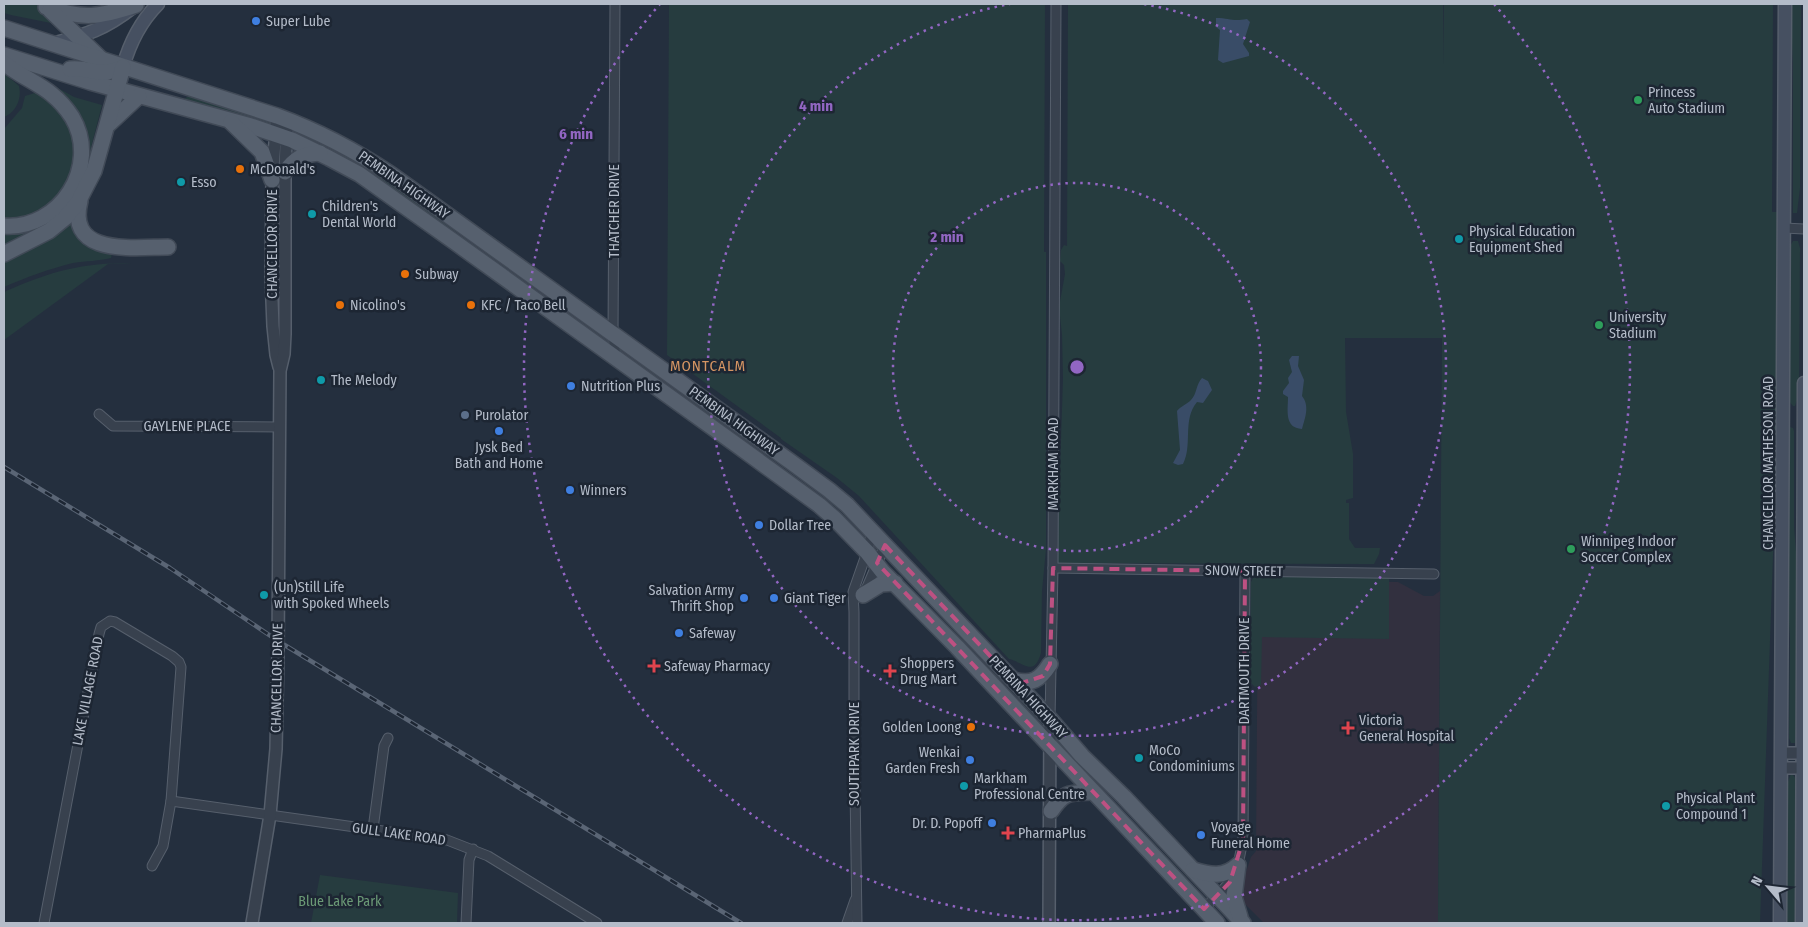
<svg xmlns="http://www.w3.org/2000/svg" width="1808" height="927" viewBox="0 0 1808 927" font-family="'Fira Sans Condensed',sans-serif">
<rect width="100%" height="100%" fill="#242f3e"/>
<polygon fill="#32303f" points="1258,581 1398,582 1424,596 1433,596 1440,591 1438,923 1264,923 1242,901 1240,890 1251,857 1256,851"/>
<g fill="#263c3f">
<polygon points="4,4 38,4 56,24 11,15 4,13"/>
<path d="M669,4H1045L1044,252H1046V549L1042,591L1041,653C1034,678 1023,662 1009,659L859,496L837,478L781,439V438L667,355Z"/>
<polygon points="1068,4 1443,4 1444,66 1444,4 1773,4 1772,212 1778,212 1777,443 1760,923 1438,923 1442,338 1345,338 1346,412 1353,454 1353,498 1346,500 1346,503 1349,503 1349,539 1355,548 1380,548 1379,554 1374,564 1057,563 1063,378 1062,335 1059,307 1065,274 1064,265 1060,261 1061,250 1064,245 1067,246"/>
<polygon points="1790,4 1801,4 1800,188 1797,213 1793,213 1793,64"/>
<path d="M4,73L19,86C22,99 16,112 4,117Z"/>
<polygon points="47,82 74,97 102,105 87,163 60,216 4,249 4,229 44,221 85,156"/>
<path d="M38,92C46,99 56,105 61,113C81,140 78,175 56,198C52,202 49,207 45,209C33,217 18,219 4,219V129L22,108L25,96Z"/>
<polygon points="190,95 269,121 271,124 183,100"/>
<polygon points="343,155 359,160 456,229 456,231 439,223 342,157"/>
<path d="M73,216L113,250L111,258C99,261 86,261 73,263C49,269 27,277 4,287V258Z"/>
<polygon points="1793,241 1798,241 1800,248 1799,394 1795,406 1793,406 1788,400 1788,250"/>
<path d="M132,263L108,264L4,340V294L6,291C52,271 81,263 132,263Z"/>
<polygon points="1790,427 1793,428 1794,431 1794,527 1799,591 1798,735 1795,743 1791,743 1789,738 1790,638 1786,580 1787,434"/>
<polygon points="1258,575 1389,578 1389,639 1262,637 1261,685 1255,687 1251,683 1250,679 1251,582 1254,576"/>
<polygon points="1792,774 1797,780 1797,923 1784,923 1786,787 1790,776"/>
<polygon points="320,875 458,893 457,923 311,923"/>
</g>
<g fill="#394c67">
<path d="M1216,18C1230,18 1232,22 1247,19L1250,22L1243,44L1249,53V56L1223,63L1218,60L1220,30L1216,27Z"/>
<path d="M1292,356H1299L1298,366L1304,380L1302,396C1310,406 1305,418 1302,429C1284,428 1288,410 1288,397L1283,394V391L1289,383L1288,378L1292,372L1289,360Z"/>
<path d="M1202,378L1208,381L1212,390L1203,403L1197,402C1182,420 1193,445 1183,464L1178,465L1173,463L1180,450L1177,411C1181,406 1187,404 1191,400C1197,394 1196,384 1202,378Z"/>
</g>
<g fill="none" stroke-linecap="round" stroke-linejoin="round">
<g stroke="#565f6c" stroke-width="11">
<g id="minor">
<polyline points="615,4 613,334 616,358"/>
<polyline points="1784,228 1804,229"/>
<polyline points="99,414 113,426 280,427"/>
<polyline points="1053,568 1434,574"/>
<polyline points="864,594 885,545"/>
<polyline points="1050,718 1053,568 1056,4"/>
<polyline points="373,829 384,746 388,738"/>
<polyline points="152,866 163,846 171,801"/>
<polyline points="1204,909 1230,882 1238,865 1243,840 1245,571"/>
<polyline points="44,923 99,634 101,627 110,621 115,622 172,656 179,662 181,667 171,801 447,840 488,856 597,923"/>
<polyline points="466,923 469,860 473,849"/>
<polyline points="847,923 855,900"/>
<polyline points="857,923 854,719 854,612 853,592 867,552 872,532"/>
</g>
</g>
<g stroke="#565f6c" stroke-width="14">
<g id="tertiary">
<polyline points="277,116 272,180 271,276 273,326 276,355 279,367"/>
<polyline points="1782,753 1804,753"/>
<polyline points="1782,768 1804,768"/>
<polyline points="252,923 270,815 276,749 278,652 280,371 284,354 285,334 285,169 287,120"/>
<polyline points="1049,923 1050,719"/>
</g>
</g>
<g stroke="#565f6c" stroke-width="15">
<g id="secondary">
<path d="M52,44C86,35 105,29 133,7"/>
<path d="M123,67C130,42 140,22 158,4"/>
<polyline points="1780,923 1785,4"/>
<polyline points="1802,923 1804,383"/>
</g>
</g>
<g stroke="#414a57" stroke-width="18">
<g id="primary">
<path d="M46,7C84,20 99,17 136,5"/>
<polyline points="50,10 100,58"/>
<path d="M4,28L277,116C318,131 356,151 392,175L791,462L829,490L847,505L1050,719L1082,756L1124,797L1243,923"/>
<polyline points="4,55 90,82 251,126 292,140 329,158 359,174 456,243 734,443 819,505 835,519 867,552 882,571 957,647 1217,923"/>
<path d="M4,63C29,83 52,86 72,117C101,166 60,230 4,226"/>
<path d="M70,69C94,67 96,79 123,67"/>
<polyline points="231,122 262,152 272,180"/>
<polyline points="109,124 139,96"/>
<path d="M285,172C295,158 303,154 320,153"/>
<path d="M80,201C66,257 134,247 168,247"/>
<polyline points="4,254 49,231 65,218 77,204 94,171 123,67"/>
<polyline points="863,595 881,584 895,583"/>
<path d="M1013,680C1032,685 1040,680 1050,664"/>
<path d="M1051,811C1065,791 1069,793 1093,792"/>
<polyline points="1238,865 1234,897 1240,917"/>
<path d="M1193,870C1210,875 1224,878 1238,865"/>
</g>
</g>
<use href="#minor" stroke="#38414e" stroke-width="9"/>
<use href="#tertiary" stroke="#38414e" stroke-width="11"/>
<use href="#secondary" stroke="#465061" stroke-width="12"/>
<use href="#primary" stroke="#56606e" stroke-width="15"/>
<g stroke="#5a6575" stroke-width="4.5">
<polyline id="rail" points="4,467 170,568 278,641 741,923"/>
</g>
<use href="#rail" stroke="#1d2633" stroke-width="2.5" stroke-dasharray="8" stroke-linecap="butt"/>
</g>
<path fill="none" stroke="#bd5182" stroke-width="4" stroke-dasharray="10 6" stroke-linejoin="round" d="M885,545L1013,680L1022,683L1043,676L1050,664L1053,568L1245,571L1243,840L1230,882L1204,909L877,563Z"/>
<g fill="none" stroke="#9266c3" stroke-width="2.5" stroke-dasharray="2.5 5">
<circle cx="1077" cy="367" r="184"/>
<path d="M1144 4A369 369 0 1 1 1010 4"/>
<path d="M1494 4A553 553 0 1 1 660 4"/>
</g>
<g fill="#3f7fe0" stroke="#1d2633" stroke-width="2">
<circle cx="256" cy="21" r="5"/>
<circle cx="571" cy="386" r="5"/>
<circle cx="499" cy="431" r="5"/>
<circle cx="570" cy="490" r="5"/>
<circle cx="759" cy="525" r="5"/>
<circle cx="744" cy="598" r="5"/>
<circle cx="774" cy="598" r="5"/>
<circle cx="679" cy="633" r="5"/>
<circle cx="970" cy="760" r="5"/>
<circle cx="992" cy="823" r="5"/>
<circle cx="1201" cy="835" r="5"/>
</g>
<g fill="#2e9e5b" stroke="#1d2633" stroke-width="2">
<circle cx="1638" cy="100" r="5"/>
<circle cx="1599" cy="325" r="5"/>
<circle cx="1571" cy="549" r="5"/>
</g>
<g fill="#e8710a" stroke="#1d2633" stroke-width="2">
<circle cx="240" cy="169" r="5"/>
<circle cx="405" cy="274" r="5"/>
<circle cx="340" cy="305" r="5"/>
<circle cx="471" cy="305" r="5"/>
<circle cx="971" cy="727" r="5"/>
</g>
<g fill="#0f9aa8" stroke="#1d2633" stroke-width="2">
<circle cx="181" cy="182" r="5"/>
<circle cx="312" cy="214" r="5"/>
<circle cx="1459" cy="239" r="5"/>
<circle cx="321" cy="380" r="5"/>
<circle cx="264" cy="595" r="5"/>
<circle cx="1139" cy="758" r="5"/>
<circle cx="964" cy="786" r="5"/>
<circle cx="1666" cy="806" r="5"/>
</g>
<circle fill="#5c6f8a" stroke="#1d2633" stroke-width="2" cx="465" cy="415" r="5"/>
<g fill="#e0444e" stroke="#1d2633" stroke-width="2">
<path d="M651.5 658.5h5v5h5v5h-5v5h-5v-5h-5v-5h5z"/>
<path d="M887.5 663.5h5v5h5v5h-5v5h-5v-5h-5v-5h5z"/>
<path d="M1345.5 720.5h5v5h5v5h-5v5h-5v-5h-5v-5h5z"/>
<path d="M1005.5 825.5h5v5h5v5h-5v5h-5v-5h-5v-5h5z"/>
</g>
<g text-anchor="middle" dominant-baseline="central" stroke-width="5" stroke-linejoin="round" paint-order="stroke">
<g font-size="14" fill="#b4bcc9" stroke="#1d2633" text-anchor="start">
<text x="266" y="21">Super Lube</text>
<text x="1648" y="92">Princess<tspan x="1648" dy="16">Auto Stadium</tspan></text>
<text x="250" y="169">McDonald's</text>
<text x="191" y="182">Esso</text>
<text x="322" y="206">Children's<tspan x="322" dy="16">Dental World</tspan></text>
<text x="1469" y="231">Physical Education<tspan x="1469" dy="16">Equipment Shed</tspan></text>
<text x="415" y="274">Subway</text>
<text x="350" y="305">Nicolino's</text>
<text x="481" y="305">KFC / Taco Bell</text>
<text x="1609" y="317">University<tspan x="1609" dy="16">Stadium</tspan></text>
<text x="331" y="380">The Melody</text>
<text x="581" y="386">Nutrition Plus</text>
<text x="475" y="415">Purolator</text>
<text x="499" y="447" text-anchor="middle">Jysk Bed<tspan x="499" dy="16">Bath and Home</tspan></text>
<text x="580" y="490">Winners</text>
<text x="769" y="525">Dollar Tree</text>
<text x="1581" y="541">Winnipeg Indoor<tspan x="1581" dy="16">Soccer Complex</tspan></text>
<text x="274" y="587">(Un)Still Life<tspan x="274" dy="16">with Spoked Wheels</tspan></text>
<text x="734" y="590" text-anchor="end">Salvation Army<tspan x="734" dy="16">Thrift Shop</tspan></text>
<text x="784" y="598">Giant Tiger</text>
<text x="689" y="633">Safeway</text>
<text x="900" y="663">Shoppers<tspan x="900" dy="16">Drug Mart</tspan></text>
<text x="664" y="666">Safeway Pharmacy</text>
<text x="1359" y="720">Victoria<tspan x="1359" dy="16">General Hospital</tspan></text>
<text x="961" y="727" text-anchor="end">Golden Loong</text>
<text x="1149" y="750">MoCo<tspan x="1149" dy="16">Condominiums</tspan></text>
<text x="960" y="752" text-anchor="end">Wenkai<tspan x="960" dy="16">Garden Fresh</tspan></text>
<text x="974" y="778">Markham<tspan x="974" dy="16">Professional Centre</tspan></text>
<text x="1676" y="798">Physical Plant<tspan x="1676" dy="16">Compound 1</tspan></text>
<text x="982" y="823" text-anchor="end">Dr. D. Popoff</text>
<text x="1211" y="827">Voyage<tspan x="1211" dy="16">Funeral Home</tspan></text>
<text x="1018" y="833">PharmaPlus</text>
</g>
<g font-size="14" fill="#b4bcc9" stroke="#1d2633">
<text transform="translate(404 185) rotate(35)">PEMBINA HIGHWAY</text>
<text transform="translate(614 211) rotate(-90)">THATCHER DRIVE</text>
<text transform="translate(272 244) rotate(-90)">CHANCELLOR DRIVE</text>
<text transform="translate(734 421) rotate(36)">PEMBINA HIGHWAY</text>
<text x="187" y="426">GAYLENE PLACE</text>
<text transform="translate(1768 463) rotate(-90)">CHANCELLOR MATHESON ROAD</text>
<text transform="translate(1053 464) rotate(-90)">MARKHAM ROAD</text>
<text transform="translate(1244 571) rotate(1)">SNOW STREET</text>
<text transform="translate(1244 671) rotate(-90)">DARTMOUTH DRIVE</text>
<text transform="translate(277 678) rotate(-89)">CHANCELLOR DRIVE</text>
<text transform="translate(88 691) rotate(-79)">LAKE VILLAGE ROAD</text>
<text transform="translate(1028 697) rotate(47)">PEMBINA HIGHWAY</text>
<text transform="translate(854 754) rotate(-90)">SOUTHPARK DRIVE</text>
<text transform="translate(399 834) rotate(8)">GULL LAKE ROAD</text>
</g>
<g font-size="14" fill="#6b9a76" stroke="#1d2633">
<text x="340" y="901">Blue Lake Park</text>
</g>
<g font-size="15" letter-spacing="1" fill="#d59563" stroke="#1d2633">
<text x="708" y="366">MONTCALM</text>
</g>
</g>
<circle cx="1077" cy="367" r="8" fill="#9266c3" stroke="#1d2633" stroke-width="2.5"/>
<g font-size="15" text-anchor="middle" font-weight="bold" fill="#9266c3" stroke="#1d2633" stroke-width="5" stroke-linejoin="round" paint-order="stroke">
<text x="816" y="111">4 min</text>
<text x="576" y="139">6 min</text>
<text x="947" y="242">2 min</text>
</g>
<rect width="1808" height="927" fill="none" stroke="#b4bcc9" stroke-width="10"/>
<g transform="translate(1768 887) rotate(298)" stroke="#1d2633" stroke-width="4" paint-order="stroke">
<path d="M0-4L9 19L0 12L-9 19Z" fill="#b4bcc9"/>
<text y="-8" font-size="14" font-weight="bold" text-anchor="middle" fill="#b4bcc9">N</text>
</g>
</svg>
